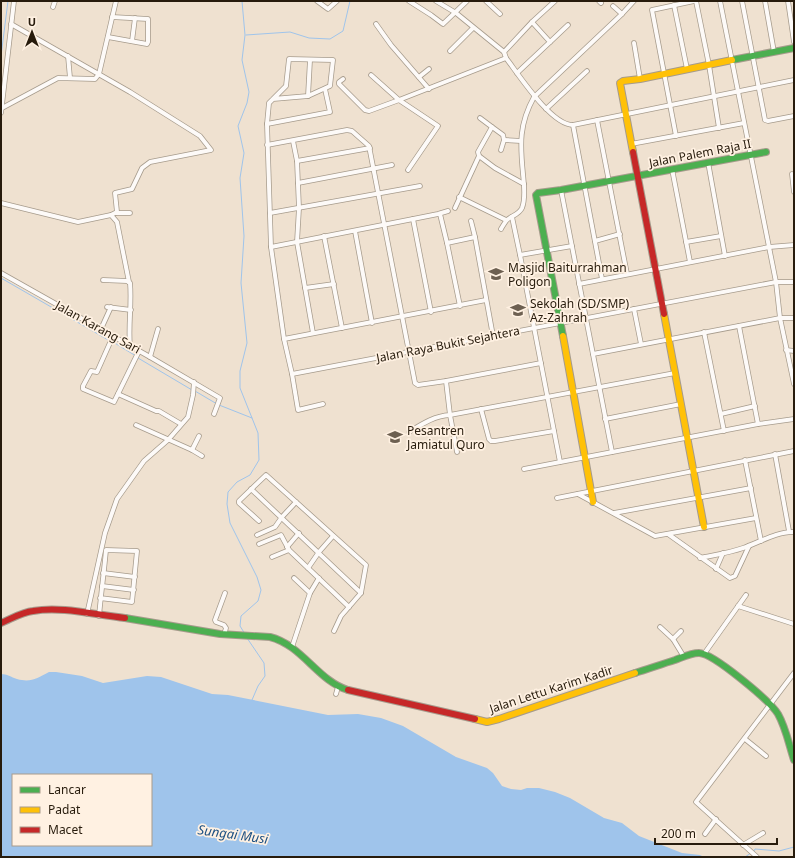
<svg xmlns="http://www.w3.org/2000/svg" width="795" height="858" viewBox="0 0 795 858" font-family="'Noto Sans',sans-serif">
<rect width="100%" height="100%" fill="#efe1d0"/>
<path fill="#9fc4eb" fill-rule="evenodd" d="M49,672H56L82,676L103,683L147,676L161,677L212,694L228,695L328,715L358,714L381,718L403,726L456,757L487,768L493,773L502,786L511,789L521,790L527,788H539L555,792L570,798L604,818L622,823L639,836L682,853L700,855L704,857H1V674C7,674 11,677 17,679C31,683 37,678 49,672ZM13,775H151V845H13Z"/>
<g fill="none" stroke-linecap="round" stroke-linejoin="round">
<g stroke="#9fc4eb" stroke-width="1">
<polyline points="242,1 245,35 242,60 249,92 247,103 238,126 244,153 240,178 244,236 241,283 247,343 240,371 240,388 258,433 259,460 250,475 237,482 228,492 227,504 230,523 257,577 261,590 258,601 241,616 240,626 245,634"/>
<polyline points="246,35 290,32 309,38 330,39 343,31 350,1"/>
<polyline points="1,56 8,1"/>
<polyline points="1,278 110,341"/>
<polyline points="113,342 136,356"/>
<polyline points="138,358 192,390"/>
<polyline points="195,391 217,404"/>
<polyline points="219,405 252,418"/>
<polyline points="247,638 264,663 265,676 258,686 252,700"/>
<polyline points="754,851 755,849 779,851 794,847"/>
<polyline points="745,857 751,853"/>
</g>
<g stroke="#a69b8c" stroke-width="5.5">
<g id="street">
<polyline points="317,1 328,9 337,1"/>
<polyline points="409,1 431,15 443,24 467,1"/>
<path d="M436,1L456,13L504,52L506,58C519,75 551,125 573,125L794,80"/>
<polyline points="486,1 500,14"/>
<polyline points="599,1 601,3"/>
<polyline points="696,1 709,65 719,128"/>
<polyline points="720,1 776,282 780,318 794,384"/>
<polyline points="742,1 765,120 768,121 794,116"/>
<polyline points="765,1 774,52"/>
<polyline points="788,1 794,42"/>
<polyline points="674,5 687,69"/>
<polyline points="53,7 55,1"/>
<polyline points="622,14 634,1"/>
<polyline points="376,24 391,45 429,89"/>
<polyline points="108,37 147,44 148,42 148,19 112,17"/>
<polyline points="132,41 135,18"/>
<polyline points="550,42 568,25"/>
<polyline points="634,43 640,79"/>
<polyline points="450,51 473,28"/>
<polyline points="504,52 532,22 555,1"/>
<polyline points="68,56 70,78"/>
<polyline points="517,73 550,42 532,22"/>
<polyline points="371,75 399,100 438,126 408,170"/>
<polyline points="419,77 429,69"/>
<polyline points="343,79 339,82 339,84 365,110 369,111 399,100 506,58"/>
<polyline points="308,96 310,60"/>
<polyline points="273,99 308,96 330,86 333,60 289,59 286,86 269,103 267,124 271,247 284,339 292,374 298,410 323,404"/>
<polyline points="2,108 58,78 95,79 99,74 116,1"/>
<polyline points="546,109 587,71"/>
<polyline points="1,113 14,1"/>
<polyline points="597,120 627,274"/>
<polyline points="267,124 330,112 325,89"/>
<polyline points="573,125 602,279"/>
<polyline points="492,127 503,135 504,140 501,150"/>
<polyline points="676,136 652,10 694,1"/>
<polyline points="504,140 521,141"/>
<polyline points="293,141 297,161 299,208 297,242 313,333"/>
<polyline points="631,144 744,123"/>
<polyline points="267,145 347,130 352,131 369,146 415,383 418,385 446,381 541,363"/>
<polyline points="479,156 495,168 524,184"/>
<polyline points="297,161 370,148"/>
<polyline points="708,162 725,256"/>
<polyline points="672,169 690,262"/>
<polyline points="792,174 794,192"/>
<polyline points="298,183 392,165"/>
<polyline points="561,190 612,452"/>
<polyline points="459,197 506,220"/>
<polyline points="1,203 78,222 111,215 117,212 115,193 132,189 142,168 150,162 211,150 200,136 130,92 11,24"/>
<polyline points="455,208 479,156 478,152 492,127 480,118"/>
<polyline points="116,213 130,213"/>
<polyline points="270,213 420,186"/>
<polyline points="440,214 447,243 460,306"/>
<polyline points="111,215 117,222 129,282"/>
<polyline points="512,217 520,255 560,462"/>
<polyline points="413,219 431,312"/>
<polyline points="471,221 475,237 493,336"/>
<path d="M501,229C502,227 504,224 506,221C510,216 519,215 522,208C526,198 524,184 523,174C520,144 519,124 534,97L622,14L613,6"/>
<polyline points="355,231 372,323"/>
<polyline points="324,236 342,328"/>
<polyline points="595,241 620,234"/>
<polyline points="686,242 721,236"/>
<polyline points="447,243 475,237"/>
<polyline points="271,247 413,219 438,214 448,211"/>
<polyline points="520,255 572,246"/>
<polyline points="1,273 150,357 220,398 214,414"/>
<path d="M103,280L127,281L130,283C132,304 128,325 130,346"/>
<polyline points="579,284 769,247 794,245"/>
<polyline points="305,288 334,284"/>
<polyline points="107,307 131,310"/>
<polyline points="634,309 641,344"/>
<polyline points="739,326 758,424"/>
<polyline points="101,329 111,307"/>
<polyline points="704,332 724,431"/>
<polyline points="113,336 97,372 91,371 83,386 83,389 114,402 139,351"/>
<polyline points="284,339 486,300"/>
<polyline points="786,350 794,351"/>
<polyline points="593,354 780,318 794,318"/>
<polyline points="150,357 158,329"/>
<polyline points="292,374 776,282 794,282"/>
<polyline points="446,381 450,415 457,452"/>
<polyline points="118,394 156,411 159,411 181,424"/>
<polyline points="481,409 489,439 491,441 495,441 554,431"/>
<polyline points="721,414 755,406"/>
<polyline points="605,419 681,404"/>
<polyline points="136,425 192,450 202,456"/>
<path d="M409,432C422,424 434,416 450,415L675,373"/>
<polyline points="192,450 199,436"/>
<polyline points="775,454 789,531"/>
<polyline points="745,460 761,541"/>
<polyline points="524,469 758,424 794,419"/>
<polyline points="251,489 361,593"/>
<polyline points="578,494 655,536 756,518"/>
<polyline points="557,498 794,451"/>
<polyline points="614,513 751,488"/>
<polyline points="259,521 239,503 239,501 266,475 366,565 361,593 341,616 334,631"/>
<polyline points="668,534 730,578 735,576 749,546"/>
<polyline points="257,535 275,527 282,517 296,502"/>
<polyline points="259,544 281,535 289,550 349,607"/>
<polyline points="287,547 299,533"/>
<polyline points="272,557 289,550"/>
<path d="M700,558C714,555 729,553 743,548C758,543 778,531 794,532"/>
<polyline points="308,568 319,552 333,536"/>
<polyline points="716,569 723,553"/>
<polyline points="103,573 135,577"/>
<polyline points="294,578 310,593"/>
<polyline points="102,586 134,590"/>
<polyline points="738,606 794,624"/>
<polyline points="87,614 105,533 117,499 144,461 168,440 188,417 193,395 194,382"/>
<path d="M99,616C101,594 104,572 106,550L137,551L132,602L100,598"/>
<polyline points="660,627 673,639 684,657"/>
<polyline points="224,635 226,628 224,625 216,622 215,620 225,593"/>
<polyline points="673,639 681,631"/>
<polyline points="292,647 310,593 319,578"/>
<polyline points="704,654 746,595"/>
<polyline points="336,694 338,687"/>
<polyline points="745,739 766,756"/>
<polyline points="705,834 716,819"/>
<polyline points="743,845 763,833"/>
<polyline points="757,857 696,802 794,673"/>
</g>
</g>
<g stroke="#a69b8c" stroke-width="8">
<g id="fast">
<polyline points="732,60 794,48"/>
<polyline points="563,336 536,195 538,193 561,190 766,152"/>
<path d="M125,618L220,634L270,637C302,645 318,681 348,690"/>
<path d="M635,673C648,669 662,664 675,660C683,657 691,653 699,653C713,653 770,701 778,714C786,728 789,745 794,760"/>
</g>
</g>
<g stroke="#a69b8c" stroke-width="8">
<g id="slow">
<polyline points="633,152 620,83 623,81 640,79 732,60"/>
<polyline points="664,314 704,527"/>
<polyline points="563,336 593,502"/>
<polyline points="475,719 487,722 499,719 635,673"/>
</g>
</g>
<g stroke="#a69b8c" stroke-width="8">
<g id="jam">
<polyline points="633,152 664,314"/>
<path d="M1,623C11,619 22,612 33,611C62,606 95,615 125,618"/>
<polyline points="348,690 475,719"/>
</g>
</g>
<use href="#street" stroke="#fdfaf8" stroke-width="4"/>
<use href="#fast" stroke="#4caf50" stroke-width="6"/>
<use href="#slow" stroke="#ffc107" stroke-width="6"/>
<use href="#jam" stroke="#c62828" stroke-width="6"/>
</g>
<defs>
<g id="school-bare" transform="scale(1.2)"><path d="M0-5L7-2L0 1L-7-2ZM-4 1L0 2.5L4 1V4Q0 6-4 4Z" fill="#6d6051" stroke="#fff1e2" stroke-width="2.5" paint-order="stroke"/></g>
</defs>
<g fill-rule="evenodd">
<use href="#school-bare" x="496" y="274"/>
<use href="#school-bare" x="518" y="310"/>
<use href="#school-bare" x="395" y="437"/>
</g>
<g text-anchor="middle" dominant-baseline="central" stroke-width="3.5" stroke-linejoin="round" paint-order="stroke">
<g font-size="12" fill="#271b0c" stroke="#fff1e2">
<text transform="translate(700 153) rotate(-11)">Jalan Palem Raja II</text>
<text transform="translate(98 327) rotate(29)">Jalan Karang Sari</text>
<text transform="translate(448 344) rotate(-11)">Jalan Raya Bukit Sejahtera</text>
<text transform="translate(551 689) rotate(-18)">Jalan Lettu Karim Kadir</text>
</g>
<g font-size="12" fill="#271b0c" stroke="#fff1e2" text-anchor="start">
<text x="508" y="267">Masjid Baiturrahman<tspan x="508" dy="14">Poligon</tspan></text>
<text x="530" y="303">Sekolah (SD/SMP)<tspan x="530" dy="14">Az-Zahrah</tspan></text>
<text x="407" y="430">Pesantren<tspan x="407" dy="14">Jamiatul Quro</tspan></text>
</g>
<g font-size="13" font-style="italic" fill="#1c4f81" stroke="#fff1e2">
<text transform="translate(233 834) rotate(8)">Sungai Musi</text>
</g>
</g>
<rect width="795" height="858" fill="none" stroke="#271b0c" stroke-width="4"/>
<rect x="12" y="774" width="140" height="72" fill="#fff1e2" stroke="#a99b8c"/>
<rect x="20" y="787" width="20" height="6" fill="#4caf50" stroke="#a99b8c"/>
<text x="48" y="794" font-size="12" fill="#271b0c">Lancar</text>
<rect x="20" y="807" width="20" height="6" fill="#ffc107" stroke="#a99b8c"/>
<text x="48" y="814" font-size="12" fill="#271b0c">Padat</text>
<rect x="20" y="827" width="20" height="6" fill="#c62828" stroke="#a99b8c"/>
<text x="48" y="834" font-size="12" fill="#271b0c">Macet</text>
<g transform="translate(32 32)" stroke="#fff1e2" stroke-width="3" paint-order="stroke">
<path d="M0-3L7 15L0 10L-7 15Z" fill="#271b0c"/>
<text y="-6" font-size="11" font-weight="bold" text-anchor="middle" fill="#271b0c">U</text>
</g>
<path d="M655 838v6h122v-6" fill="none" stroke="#271b0c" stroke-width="2"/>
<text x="661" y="838" font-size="12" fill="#271b0c" stroke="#fff1e2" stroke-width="3" paint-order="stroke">200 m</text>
</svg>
